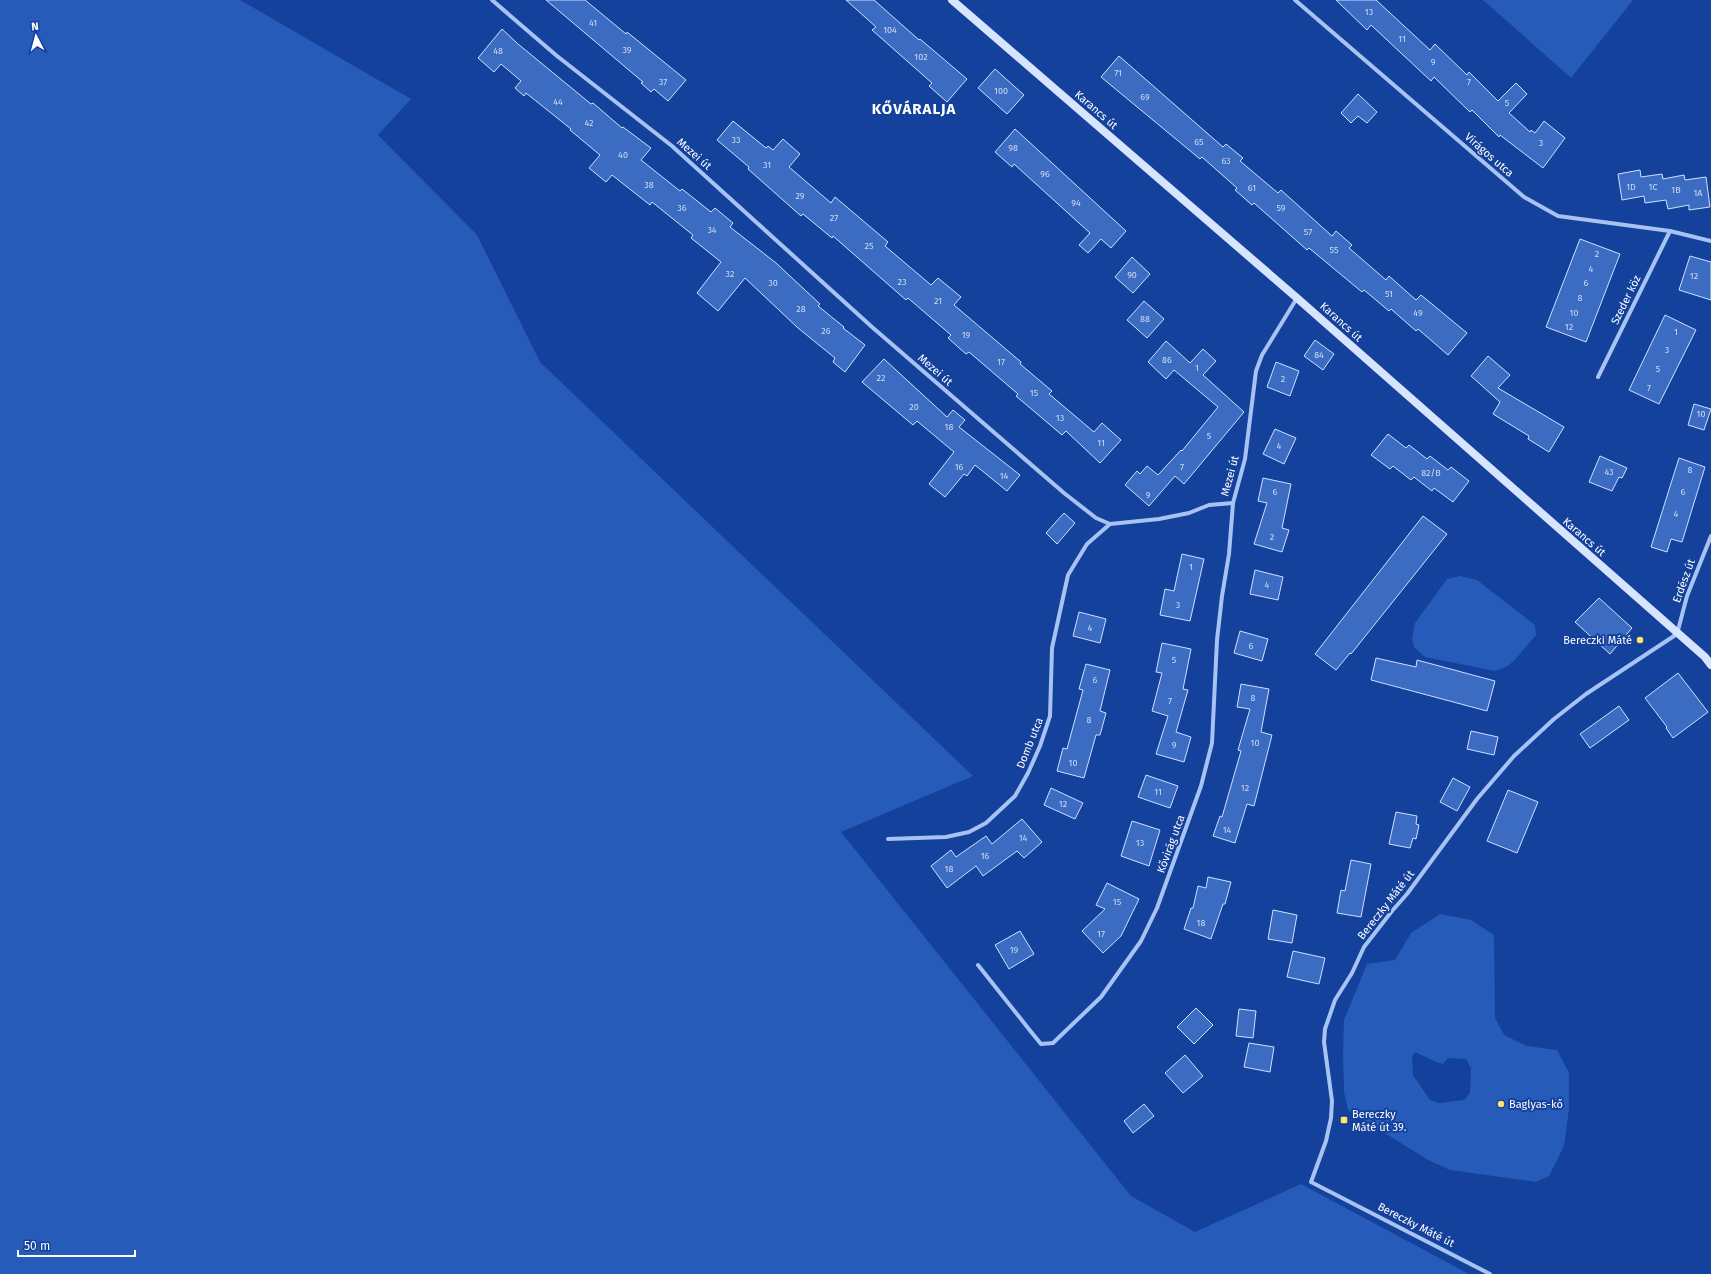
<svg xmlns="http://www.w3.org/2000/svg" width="1711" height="1274" viewBox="0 0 1711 1274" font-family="'Fira Sans',sans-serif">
<rect width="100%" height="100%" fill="#13419b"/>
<g fill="#265bb9" fill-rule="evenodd">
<polygon points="0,0 240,0 411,99 378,135 477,235 540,362 973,776 841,832 1131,1196 1195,1232 1301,1184 1469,1274 0,1274"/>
<polygon points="1483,0 1633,0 1571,78"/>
<polygon points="1460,576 1477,580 1535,625 1536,635 1514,661 1506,667 1495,671 1425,657 1414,647 1412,638 1415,623 1447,579"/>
<path d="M1440,914L1471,920L1494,935L1495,1018L1504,1035L1527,1046L1557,1050L1569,1073V1109L1564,1146L1549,1176L1536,1182L1450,1170L1428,1160L1348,1110L1344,1092L1343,1052L1344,1020L1367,964L1395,960L1411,933ZM1415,1052L1436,1062L1443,1064L1448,1058L1466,1059L1471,1068L1470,1093L1464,1100L1439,1103L1430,1100L1413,1075L1412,1057Z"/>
</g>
<g fill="#3c6bc2" stroke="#d0e0fd">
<polygon points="546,0 585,0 626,34 627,32 686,80 668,101 654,89 651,92 641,83 643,82"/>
<polygon points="846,0 874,0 919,40 920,39 967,79 947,102 929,86 932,83 872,30 876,27"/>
<polygon points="1336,0 1376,0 1430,50 1435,44 1467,75 1469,72 1498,101 1516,83 1527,94 1509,113 1530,132 1531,130 1535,133 1544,121 1565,138 1543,168 1500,135 1499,137 1472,110 1470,112 1434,77 1431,81 1371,25 1367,30"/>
<polygon points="502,29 518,44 591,104 593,103 622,128 623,127 651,148 641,160 680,191 682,189 711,212 715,208 733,223 730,227 776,263 820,304 818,306 844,327 843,328 865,345 845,372 833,362 835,358 798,328 745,278 718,311 697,293 721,262 691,238 693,235 652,202 650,205 612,175 606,182 589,168 600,155 570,130 571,129 526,93 524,96 515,88 521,81 501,64 494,72 478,58"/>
<polygon points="1119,56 1223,147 1226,144 1243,158 1240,161 1278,193 1281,190 1332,236 1336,231 1352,245 1349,248 1386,280 1389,276 1416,300 1421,295 1467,333 1448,355 1418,329 1416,331 1391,309 1389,311 1364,290 1362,292 1309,248 1307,250 1254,203 1252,205 1235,190 1237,188 1202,157 1200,159 1101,77"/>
<polygon points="995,69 1024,95 1007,114 978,88"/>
<polygon points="1358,94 1377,112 1367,123 1358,116 1351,123 1341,113"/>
<polygon points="733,121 766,148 768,146 773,150 783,139 800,154 789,167 831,203 835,197 888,242 885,246 931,285 938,278 961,297 954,305 1021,362 1020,364 1052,391 1049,394 1094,432 1102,423 1121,440 1100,463 1066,431 1062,435 1016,396 1018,394 969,352 966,354 948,338 951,335 908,298 906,300 833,236 832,238 803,214 801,216 748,169 749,167 717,140"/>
<polygon points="1015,129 1126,231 1111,248 1101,239 1088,253 1079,245 1090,233 1014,164 1012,167 995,152"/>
<polygon points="1640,170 1641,177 1662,174 1663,179 1684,175 1685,180 1706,177 1710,207 1689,210 1689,205 1668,209 1666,200 1645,203 1644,196 1622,200 1618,174"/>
<polygon points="1580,239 1620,254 1586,342 1546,327"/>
<polygon points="1690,256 1711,262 1711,300 1679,290"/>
<polygon points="1132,257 1150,274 1133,293 1115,277"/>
<polygon points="1144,301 1164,319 1147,338 1127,320"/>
<polygon points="1665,315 1696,330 1659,404 1629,390"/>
<polygon points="1315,340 1334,354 1323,370 1304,356"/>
<polygon points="1166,341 1190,363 1203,349 1216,361 1203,375 1244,412 1184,484 1175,476 1149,506 1125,485 1137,471 1140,474 1147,466 1158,475 1181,450 1182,451 1218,407 1174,370 1166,379 1148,362"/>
<polygon points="1488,356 1510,375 1498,388 1564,427 1549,452 1528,439 1529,436 1493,414 1500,402 1471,376"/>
<polygon points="884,359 947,417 953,410 965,420 959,427 1020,475 1007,491 975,465 967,476 964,474 945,497 929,484 954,452 917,421 913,425 862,382"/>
<polygon points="1276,362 1299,371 1290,396 1267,387"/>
<polygon points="1694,404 1711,409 1704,430 1688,425"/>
<polygon points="1275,429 1296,438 1284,464 1263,454"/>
<polygon points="1388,434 1406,448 1409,445 1427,459 1430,456 1448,470 1451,467 1469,481 1453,502 1434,488 1432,491 1414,477 1411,480 1393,466 1390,469 1371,455"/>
<polygon points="1600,456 1627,468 1622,478 1619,477 1612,491 1589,482"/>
<polygon points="1679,458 1705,467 1682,542 1671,539 1667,552 1651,547"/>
<polygon points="1263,478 1291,484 1282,528 1289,530 1282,552 1254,544 1267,503 1258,501"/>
<polygon points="1064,513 1075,523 1057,544 1046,533"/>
<polygon points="1423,516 1447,534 1351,654 1350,653 1336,670 1315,654"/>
<polygon points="1182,554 1204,559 1190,621 1160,615 1165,589 1174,591"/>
<polygon points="1255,570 1283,577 1278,600 1250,594"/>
<polygon points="1599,598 1632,628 1610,654 1575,622"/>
<polygon points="1079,612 1106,619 1100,643 1073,636"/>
<polygon points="1240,631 1268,639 1262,661 1234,653"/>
<polygon points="1162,643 1191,649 1183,689 1188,690 1176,732 1191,737 1184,762 1156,754 1168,716 1152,711 1162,673 1156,672"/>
<polygon points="1376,658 1416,667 1417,660 1495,681 1487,711 1371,680"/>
<polygon points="1086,664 1110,670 1100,711 1106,713 1100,735 1096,735 1084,778 1057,771 1063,748 1067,749 1083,690 1079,689"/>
<polygon points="1678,673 1708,712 1673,738 1666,728 1667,727 1645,698"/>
<polygon points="1241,684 1269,689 1261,732 1272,735 1254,806 1247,804 1235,843 1213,836 1220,816 1222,817 1241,751 1238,750 1250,709 1237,707"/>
<polygon points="1619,706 1629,720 1590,748 1580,734"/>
<polygon points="1471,731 1498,737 1494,755 1467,749"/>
<polygon points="1146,775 1178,786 1170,808 1138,797"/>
<polygon points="1453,778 1470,787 1457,811 1440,802"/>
<polygon points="1051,788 1083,803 1075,819 1044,805"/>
<polygon points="1508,790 1538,802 1517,853 1487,841"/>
<polygon points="1396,812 1417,816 1416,824 1419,825 1416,839 1413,838 1410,848 1389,844"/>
<polygon points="1022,819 1042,842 1024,858 1017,851 983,876 976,866 947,888 931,866 951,850 956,857 986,836 992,844"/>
<polygon points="1132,821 1160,830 1149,866 1121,856"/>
<polygon points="1351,860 1371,864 1361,917 1337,913 1341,890 1345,891"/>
<polygon points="1208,877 1231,882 1225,904 1223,904 1211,939 1184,929 1191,908 1193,908 1198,886 1206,888"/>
<polygon points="1107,883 1139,899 1121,936 1103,953 1082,931 1105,909 1096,905"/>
<polygon points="1273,910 1297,915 1292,943 1268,939"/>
<polygon points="1020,931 1034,954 1009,969 995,945"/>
<polygon points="1293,951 1325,958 1319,984 1287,977"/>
<polygon points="1196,1008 1213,1025 1194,1044 1177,1027"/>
<polygon points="1239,1009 1256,1011 1253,1038 1236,1036"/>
<polygon points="1249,1043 1274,1047 1270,1072 1244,1067"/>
<polygon points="1185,1055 1203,1076 1183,1093 1165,1073"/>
<polygon points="1144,1104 1154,1116 1133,1133 1124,1121"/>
</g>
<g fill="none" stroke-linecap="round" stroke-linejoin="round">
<g stroke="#a7c3f3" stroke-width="4">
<polyline points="492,0 557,56 672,146 872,327 1064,493 1096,518 1110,524 1159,519 1189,513 1209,505 1233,503 1245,459 1256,371 1262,355 1297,298"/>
<polyline points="1295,0 1524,197 1558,216 1670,231 1711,241"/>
<polyline points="1598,377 1670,231"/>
<polyline points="888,839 946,837 969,832 986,823 1015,796 1028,773 1040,746 1050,716 1052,648 1068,575 1087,544 1110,524"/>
<polyline points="978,965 1032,1033 1041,1044 1053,1043 1101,997 1141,941 1157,908 1201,786 1212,743 1217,640 1222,596 1229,554 1233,503"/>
<polyline points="1490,1274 1311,1182 1326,1141 1331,1118 1332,1101 1324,1042 1325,1029 1335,1000 1352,973 1364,947 1392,911 1407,894 1477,799 1514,756 1554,719 1586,694 1677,634 1687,596 1711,536"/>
</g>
<polyline stroke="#d7e4fd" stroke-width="8" points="952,0 1297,298 1705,657 1711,665"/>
</g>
<g fill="#ffe26a" stroke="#13419b" stroke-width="1.5">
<circle cx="1640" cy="640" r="4"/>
<circle cx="1501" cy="1104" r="4"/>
<rect x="1340" y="1116" width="8" height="8" rx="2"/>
</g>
<g text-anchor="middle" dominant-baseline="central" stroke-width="4" stroke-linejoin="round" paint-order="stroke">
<g font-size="9" fill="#cedaf0">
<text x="1369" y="12">13</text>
<text x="593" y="23">41</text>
<text x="890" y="30">104</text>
<text x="1402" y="39">11</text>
<text x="627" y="50">39</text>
<text x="498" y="51">48</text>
<text x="921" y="57">102</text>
<text x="1433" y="62">9</text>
<text x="1118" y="73">71</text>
<text x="663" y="82">37</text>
<text x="1469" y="82">7</text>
<text x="1001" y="91">100</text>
<text x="1145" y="97">69</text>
<text x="558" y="102">44</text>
<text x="1507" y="103">5</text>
<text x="589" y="123">42</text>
<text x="736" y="140">33</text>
<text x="1199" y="142">65</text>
<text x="1541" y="143">3</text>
<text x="1013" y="148">98</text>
<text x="623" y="155">40</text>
<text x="1226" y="161">63</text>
<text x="767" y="165">31</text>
<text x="1045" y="174">96</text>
<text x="649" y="185">38</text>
<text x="1631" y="187">1D</text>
<text x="1653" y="187">1C</text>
<text x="1252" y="188">61</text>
<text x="1676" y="190">1B</text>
<text x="1698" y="193">1A</text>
<text x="800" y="196">29</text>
<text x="1076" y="203">94</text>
<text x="682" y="208">36</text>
<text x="1281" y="208">59</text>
<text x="834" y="218">27</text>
<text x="712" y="230">34</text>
<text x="1308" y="232">57</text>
<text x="869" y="246">25</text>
<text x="1334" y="250">55</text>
<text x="1597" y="254">2</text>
<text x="1591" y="269">4</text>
<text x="730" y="274">32</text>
<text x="1132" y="275">90</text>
<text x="1694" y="276">12</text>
<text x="902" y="282">23</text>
<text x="773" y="283">30</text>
<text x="1586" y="283">6</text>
<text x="1389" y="294">51</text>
<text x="1580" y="298">8</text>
<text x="938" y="301">21</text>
<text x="801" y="309">28</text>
<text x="1418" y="313">49</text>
<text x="1574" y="313">10</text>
<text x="1145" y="319">88</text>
<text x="1569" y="327">12</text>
<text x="826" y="331">26</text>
<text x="1676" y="332">1</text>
<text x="966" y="335">19</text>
<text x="1667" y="350">3</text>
<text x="1319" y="355">84</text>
<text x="1167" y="360">86</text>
<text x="1001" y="362">17</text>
<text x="1197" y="368">1</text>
<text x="1658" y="369">5</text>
<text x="881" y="378">22</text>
<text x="1283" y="379">2</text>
<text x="1649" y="388">7</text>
<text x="1034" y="393">15</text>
<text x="914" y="407">20</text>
<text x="1701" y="414">10</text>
<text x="1060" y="418">13</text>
<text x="949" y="427">18</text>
<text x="1209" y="436">5</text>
<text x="1101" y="443">11</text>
<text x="1279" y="446">4</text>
<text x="959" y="467">16</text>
<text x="1182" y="467">7</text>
<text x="1690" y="470">8</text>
<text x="1609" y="472">43</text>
<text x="1431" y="473">82/B</text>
<text x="1004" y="476">14</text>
<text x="1275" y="492">6</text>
<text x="1683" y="492">6</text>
<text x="1148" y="495">9</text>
<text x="1676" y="514">4</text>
<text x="1272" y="537">2</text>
<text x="1191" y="567">1</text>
<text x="1267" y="585">4</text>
<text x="1178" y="605">3</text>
<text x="1090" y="628">4</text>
<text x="1251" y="646">6</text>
<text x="1174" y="660">5</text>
<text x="1095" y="680">6</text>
<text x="1253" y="698">8</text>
<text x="1170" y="701">7</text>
<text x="1089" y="720">8</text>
<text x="1255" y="743">10</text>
<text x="1174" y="745">9</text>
<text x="1073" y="763">10</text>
<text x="1245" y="788">12</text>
<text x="1158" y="792">11</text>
<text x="1063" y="804">12</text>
<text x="1227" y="830">14</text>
<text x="1023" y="838">14</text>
<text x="1140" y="843">13</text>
<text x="985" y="856">16</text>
<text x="949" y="869">18</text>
<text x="1117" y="902">15</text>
<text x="1201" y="923">18</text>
<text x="1101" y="934">17</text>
<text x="1014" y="950">19</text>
</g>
<g font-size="11" fill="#fff" stroke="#13419b">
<text transform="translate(1096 110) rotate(41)">Karancs út</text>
<text transform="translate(694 154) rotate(41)">Mezei út</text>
<text transform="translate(1489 155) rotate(41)">Virágos utca</text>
<text transform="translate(1626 300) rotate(-64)">Szeder köz</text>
<text transform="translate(1341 322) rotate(42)">Karancs út</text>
<text transform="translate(935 370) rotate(41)">Mezei út</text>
<text transform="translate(1230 476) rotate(-75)">Mezei út</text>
<text transform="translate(1584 537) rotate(41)">Karancs út</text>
<text transform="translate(1684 581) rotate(-70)">Erdész út</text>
<text transform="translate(1030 743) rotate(-68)">Domb utca</text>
<text transform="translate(1171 844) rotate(-70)">Kővirág utca</text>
<text transform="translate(1386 905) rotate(-52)">Bereczky Máté út</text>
<text transform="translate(1416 1225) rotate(27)">Bereczky Máté út</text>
</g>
<g font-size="11" fill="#fff" stroke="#13419b" text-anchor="start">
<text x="1632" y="640" text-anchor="end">Bereczki Máté</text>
<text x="1509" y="1104">Baglyas-kő</text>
<text x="1352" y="1114">Bereczky<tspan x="1352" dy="13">Máté út 39.</tspan></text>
</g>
<g font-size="15" font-weight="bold" letter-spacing="1" fill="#fff" stroke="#13419b">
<text x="914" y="109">KŐVÁRALJA</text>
</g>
</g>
<g transform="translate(36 36) rotate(354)" stroke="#13419b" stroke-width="3" paint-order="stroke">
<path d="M0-3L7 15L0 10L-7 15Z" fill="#ffffff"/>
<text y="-6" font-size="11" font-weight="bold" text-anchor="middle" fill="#ffffff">N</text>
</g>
<path d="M18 1250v6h117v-6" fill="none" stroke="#ffffff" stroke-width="2"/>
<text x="24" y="1250" font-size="12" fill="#ffffff" stroke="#13419b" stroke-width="3" paint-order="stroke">50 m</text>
</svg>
